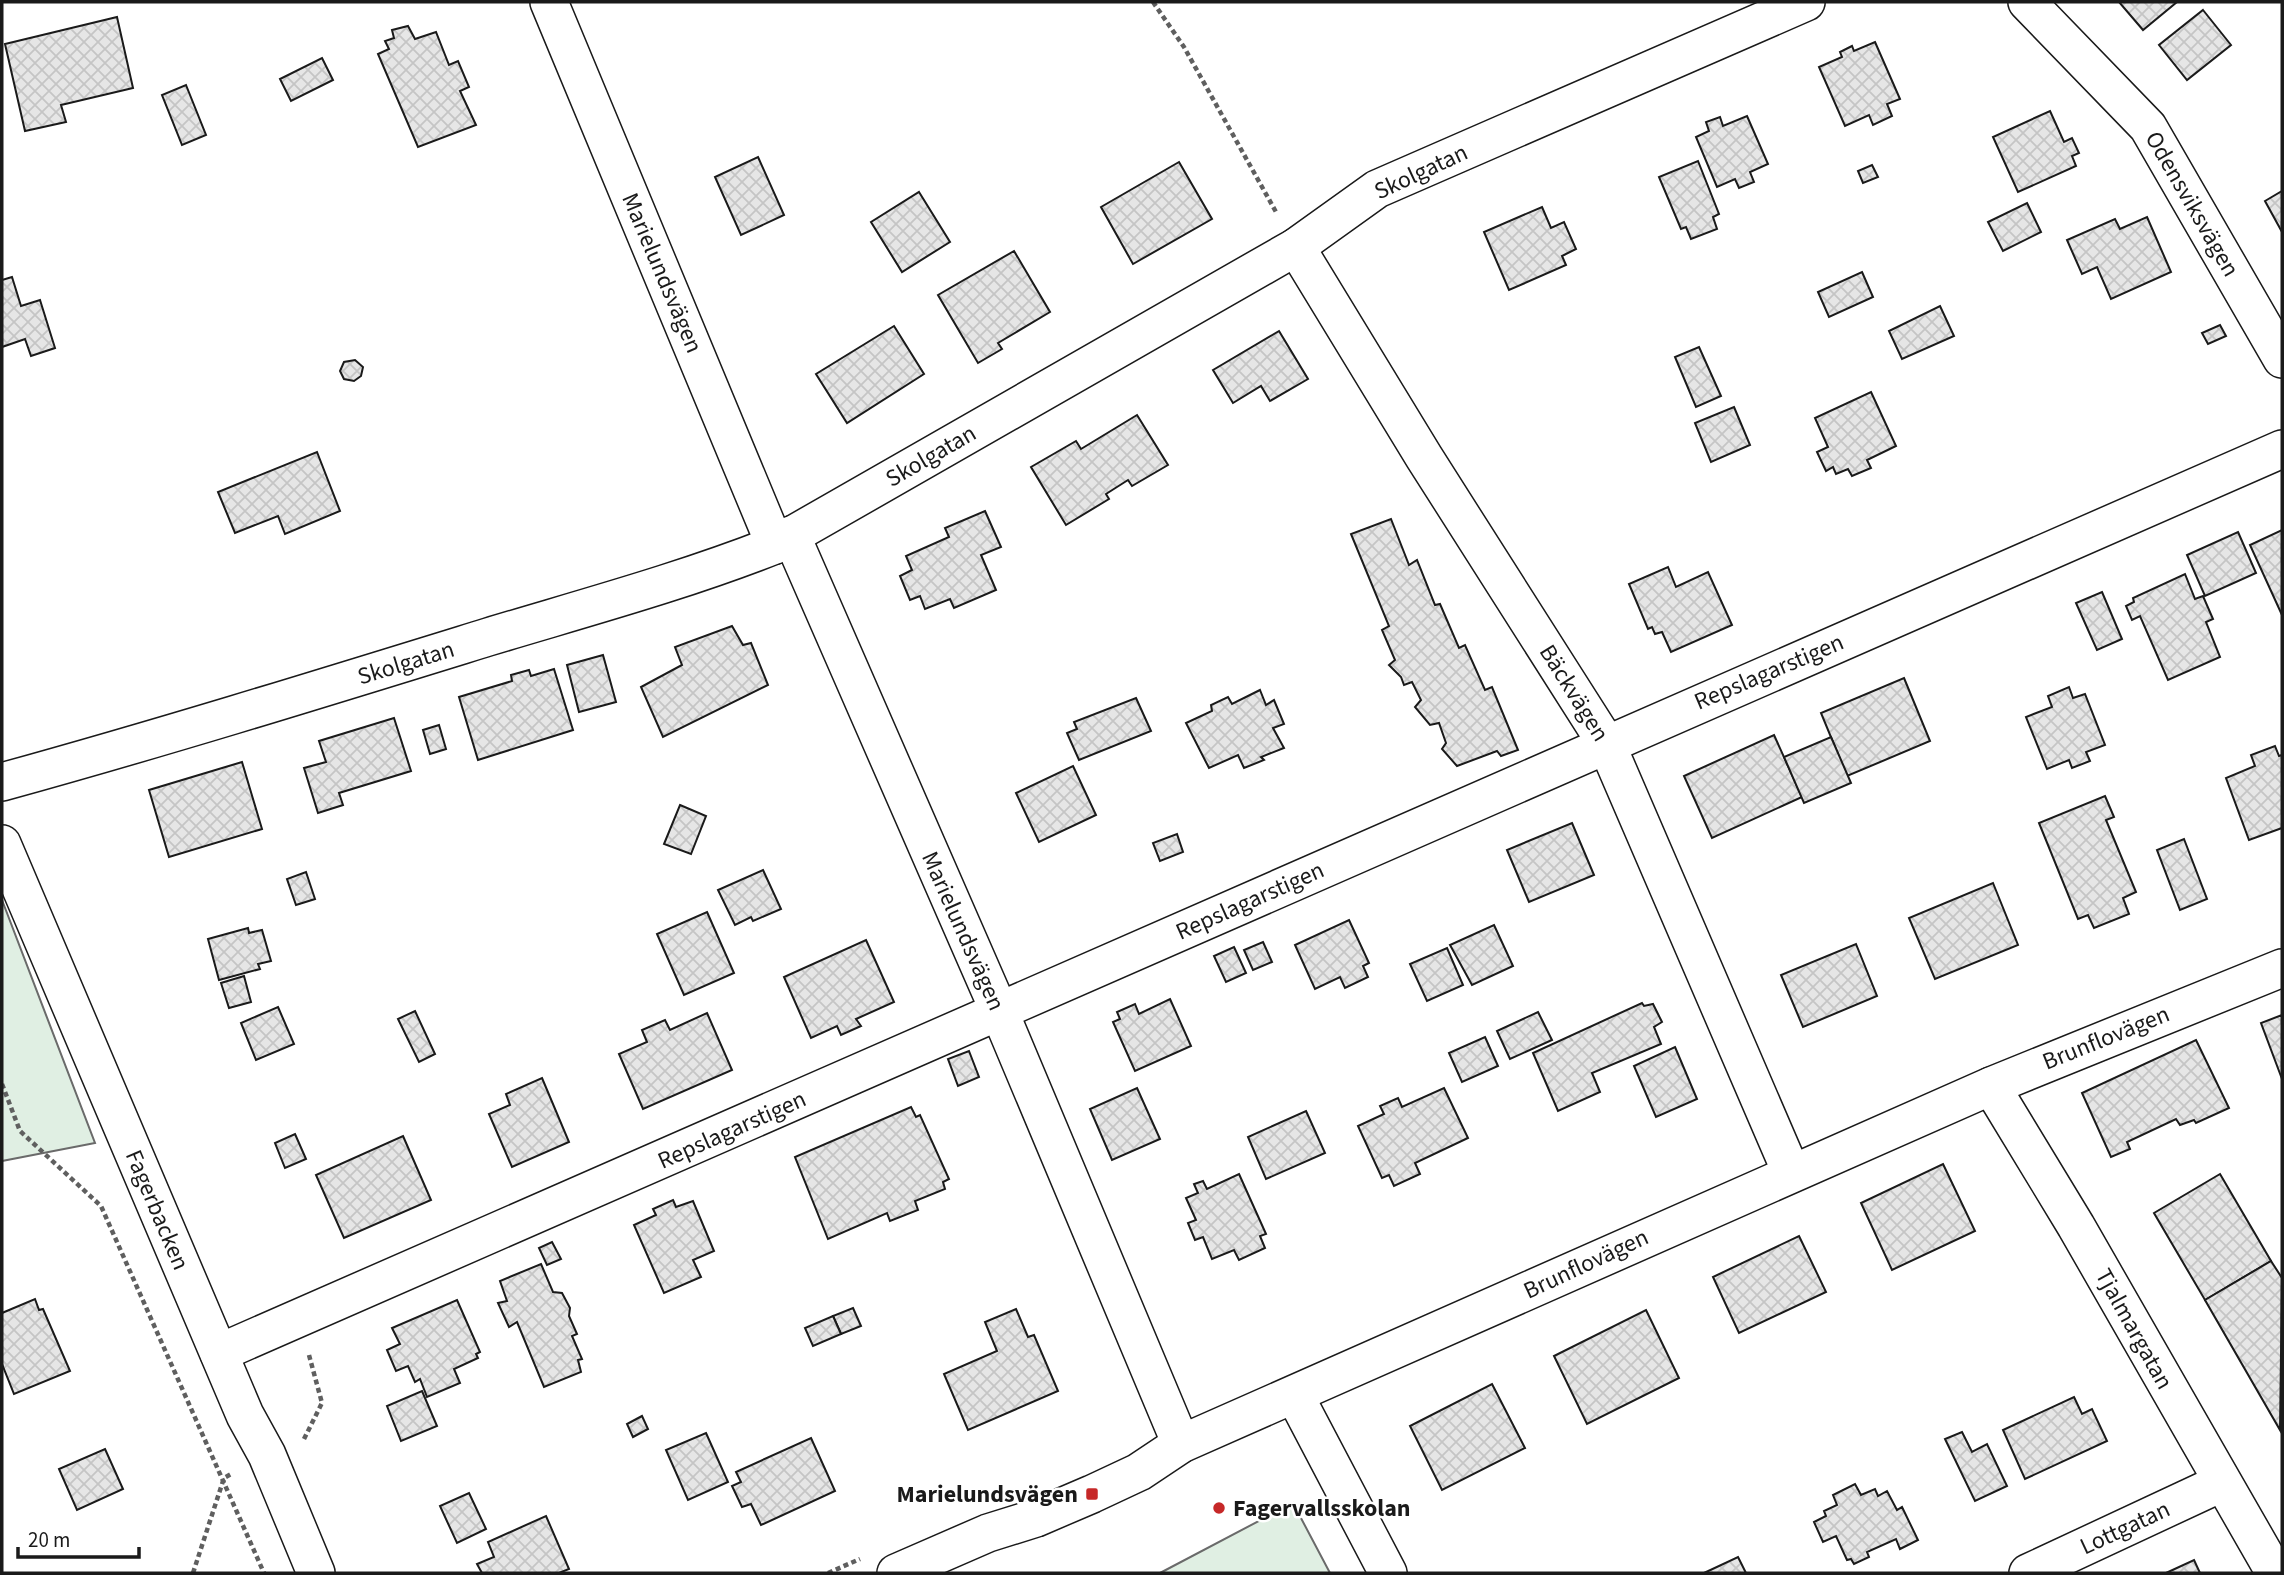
<svg xmlns="http://www.w3.org/2000/svg" width="2284" height="1575" viewBox="0 0 2284 1575" font-family="'Source Sans 3',sans-serif">
<defs>
<pattern id="building-cross-hatch" width="8" height="8" patternUnits="userSpaceOnUse" patternTransform="scale(1.75)"><rect width="8" height="8" fill="#e6e6e6"/><path d="M0 0l8 8M0 8l8-8" fill="none" stroke="#c5c5c5"/></pattern>
</defs>
<rect width="100%" height="100%" fill="#fff"/>
<g fill="#e0efe3" stroke="#6a6a6a" stroke-width="2">
<polygon points="2,900 95,1143 2,1161"/>
<polygon points="1293,1503 1330,1573 1160,1573"/>
</g>
<g fill="url(#building-cross-hatch)" stroke="#1a1a1a" stroke-width="2">
<polygon points="2119,2 2177,2 2143,30"/>
<polygon points="2203,10 2231,45 2187,80 2159,45"/>
<polygon points="117,17 133,88 61,105 66,122 25,131 5,44"/>
<polygon points="408,26 415,39 436,32 449,65 458,61 469,87 460,91 476,125 418,147 378,54 389,49 385,41 394,38 392,30"/>
<polygon points="1875,42 1900,99 1887,104 1892,116 1873,125 1869,115 1845,126 1819,67 1842,57 1840,52 1852,46 1854,51"/>
<polygon points="322,58 333,80 291,101 280,79"/>
<polygon points="186,85 206,135 182,145 162,95"/>
<polygon points="2050,111 2064,142 2072,138 2079,153 2072,156 2076,166 2018,192 1993,137"/>
<polygon points="1747,116 1768,164 1750,172 1754,182 1739,188 1735,179 1717,187 1696,137 1709,131 1706,122 1720,117 1723,126"/>
<polygon points="758,157 784,215 741,235 715,177"/>
<polygon points="1698,161 1719,214 1713,217 1717,229 1691,239 1686,227 1681,229 1659,177"/>
<polygon points="1179,162 1212,219 1133,264 1101,207"/>
<polygon points="1872,165 1878,177 1863,183 1858,171"/>
<polygon points="2282,191 2282,232 2265,201"/>
<polygon points="919,192 950,242 902,272 871,222"/>
<polygon points="2027,203 2041,232 2003,251 1988,222"/>
<polygon points="1542,207 1551,228 1564,222 1576,249 1562,256 1566,265 1509,290 1484,232"/>
<polygon points="2147,217 2171,272 2111,299 2097,267 2082,274 2067,240 2115,219 2120,229"/>
<polygon points="1014,251 1050,312 998,343 1002,349 978,363 938,295"/>
<polygon points="1862,272 1873,297 1829,317 1818,292"/>
<polygon points="12,277 21,306 40,300 55,348 31,356 25,339 2,347 2,280"/>
<polygon points="1940,306 1954,336 1902,359 1889,331"/>
<polygon points="2220,325 2226,336 2208,344 2202,333"/>
<polygon points="894,326 924,374 847,423 816,374"/>
<polygon points="1279,331 1308,379 1270,401 1261,386 1233,403 1213,370"/>
<polygon points="1699,347 1721,396 1696,407 1675,357"/>
<polygon points="355,360 363,367 361,376 354,381 344,379 340,371 344,362"/>
<polygon points="1871,392 1896,446 1867,460 1871,468 1852,476 1848,469 1836,474 1833,467 1826,471 1817,452 1828,447 1815,418"/>
<polygon points="1734,407 1750,445 1711,462 1695,423"/>
<polygon points="1137,415 1168,465 1132,486 1128,480 1106,494 1109,499 1066,525 1031,467 1076,441 1081,449"/>
<polygon points="317,452 340,511 285,534 278,516 235,533 218,492"/>
<polygon points="985,511 1001,547 981,555 996,590 954,608 950,599 925,609 920,596 910,600 900,576 912,570 906,556 949,537 945,528"/>
<polygon points="1391,519 1409,565 1417,560 1435,605 1440,604 1459,648 1465,645 1485,690 1492,687 1518,750 1501,756 1497,751 1457,766 1442,749 1446,743 1439,723 1430,725 1415,707 1421,700 1412,682 1404,685 1401,677 1389,665 1395,660 1382,630 1389,626 1351,534"/>
<polygon points="2282,530 2282,615 2250,545"/>
<polygon points="2238,532 2256,573 2205,596 2187,555"/>
<polygon points="1668,567 1676,587 1708,572 1732,625 1671,652 1662,632 1655,634 1652,627 1648,629 1629,584"/>
<polygon points="2185,574 2195,599 2203,596 2213,619 2206,622 2220,657 2168,680 2140,616 2132,620 2126,606 2134,602 2133,598"/>
<polygon points="2102,592 2122,639 2097,650 2076,603"/>
<polygon points="732,626 743,645 751,643 768,685 663,737 641,687 682,665 675,647"/>
<polygon points="603,655 616,702 579,712 567,665"/>
<polygon points="554,669 573,730 478,760 459,697 512,681 511,675 529,670 531,676"/>
<polygon points="1904,678 1930,741 1847,776 1821,713"/>
<polygon points="2069,687 2073,698 2085,694 2105,745 2086,752 2090,761 2072,768 2069,760 2047,769 2026,717 2052,707 2048,696"/>
<polygon points="1260,690 1266,705 1274,700 1284,724 1273,728 1284,748 1261,757 1264,760 1244,768 1238,755 1209,768 1186,723 1212,711 1211,705 1228,697 1232,704"/>
<polygon points="1136,698 1151,731 1079,760 1067,733 1077,729 1074,722"/>
<polygon points="394,718 411,771 339,793 343,805 318,813 304,768 326,762 319,741"/>
<polygon points="439,725 446,749 430,754 423,730"/>
<polygon points="1774,735 1802,797 1712,838 1684,776"/>
<polygon points="1831,737 1851,783 1804,803 1784,757"/>
<polygon points="2275,746 2279,756 2282,755 2282,828 2249,840 2226,778 2255,766 2251,755"/>
<polygon points="242,762 262,829 169,857 149,790"/>
<polygon points="1073,766 1096,815 1039,842 1016,793"/>
<polygon points="2105,796 2114,817 2106,820 2136,892 2123,898 2129,914 2094,928 2088,915 2078,919 2039,823"/>
<polygon points="680,805 706,816 691,854 664,844"/>
<polygon points="1572,823 1594,875 1529,902 1507,850"/>
<polygon points="1177,834 1183,852 1160,861 1153,843"/>
<polygon points="2184,839 2207,899 2180,910 2157,850"/>
<polygon points="763,870 781,909 753,921 751,917 735,925 718,890"/>
<polygon points="306,872 315,899 296,905 287,879"/>
<polygon points="1993,883 2018,945 1935,979 1909,918"/>
<polygon points="707,912 734,973 684,995 657,934"/>
<polygon points="1349,920 1369,963 1363,966 1368,977 1345,988 1340,977 1315,989 1295,945"/>
<polygon points="1494,925 1513,966 1472,985 1450,945"/>
<polygon points="248,928 249,933 262,930 271,961 258,964 260,969 219,980 208,939"/>
<polygon points="866,940 894,1002 856,1019 861,1026 841,1035 837,1026 811,1038 784,977"/>
<polygon points="1263,942 1272,962 1253,970 1244,950"/>
<polygon points="1856,944 1877,996 1803,1027 1781,975"/>
<polygon points="1234,947 1246,973 1226,982 1214,956"/>
<polygon points="1447,948 1463,985 1427,1001 1410,964"/>
<polygon points="244,976 251,1002 229,1008 221,983"/>
<polygon points="1170,999 1191,1046 1135,1071 1113,1022 1120,1019 1117,1012 1135,1004 1139,1014"/>
<polygon points="1642,1003 1644,1006 1653,1004 1662,1022 1654,1027 1661,1044 1592,1073 1600,1092 1558,1111 1533,1053"/>
<polygon points="278,1007 294,1044 256,1060 241,1023"/>
<polygon points="415,1011 435,1054 419,1062 398,1019"/>
<polygon points="1538,1012 1552,1040 1510,1059 1497,1031"/>
<polygon points="707,1013 732,1070 643,1109 619,1054 647,1042 642,1030 665,1020 670,1030"/>
<polygon points="2282,1015 2282,1079 2261,1023"/>
<polygon points="1485,1037 1498,1066 1462,1082 1449,1053"/>
<polygon points="2196,1040 2229,1108 2196,1123 2194,1120 2180,1125 2176,1119 2127,1142 2130,1149 2111,1157 2082,1093"/>
<polygon points="1675,1047 1697,1099 1656,1117 1634,1066"/>
<polygon points="969,1051 979,1077 958,1086 948,1059"/>
<polygon points="542,1078 569,1142 512,1167 489,1114 510,1105 506,1094"/>
<polygon points="1137,1088 1160,1139 1112,1160 1090,1109"/>
<polygon points="1444,1088 1468,1138 1415,1163 1420,1174 1394,1186 1389,1175 1382,1178 1358,1126 1384,1114 1380,1106 1398,1098 1402,1107"/>
<polygon points="911,1107 916,1117 920,1115 949,1179 943,1182 945,1189 915,1201 918,1210 890,1221 887,1213 828,1239 795,1157"/>
<polygon points="1306,1111 1325,1153 1266,1179 1248,1137"/>
<polygon points="295,1134 306,1159 285,1168 275,1143"/>
<polygon points="403,1136 431,1200 344,1238 316,1175"/>
<polygon points="1943,1164 1975,1231 1892,1270 1861,1203"/>
<polygon points="1239,1174 1266,1234 1260,1236 1265,1248 1239,1260 1234,1250 1212,1259 1203,1237 1195,1240 1188,1223 1196,1220 1186,1198 1198,1193 1194,1184 1203,1181 1207,1189"/>
<polygon points="2220,1174 2271,1261 2205,1300 2154,1213"/>
<polygon points="673,1200 676,1207 693,1201 714,1251 693,1260 701,1277 664,1293 634,1225 656,1215 653,1209"/>
<polygon points="1799,1236 1826,1292 1739,1333 1713,1277"/>
<polygon points="552,1242 561,1259 547,1265 539,1248"/>
<polygon points="2271,1261 2282,1278 2280,1430 2205,1300"/>
<polygon points="541,1264 553,1292 562,1293 570,1308 569,1316 577,1334 572,1336 582,1359 578,1360 581,1372 544,1387 517,1322 509,1327 498,1303 507,1301 500,1281"/>
<polygon points="35,1299 39,1310 43,1309 70,1371 14,1394 2,1364 2,1313"/>
<polygon points="457,1300 480,1352 476,1354 478,1358 454,1369 460,1383 427,1397 420,1379 415,1382 408,1366 396,1371 387,1350 400,1344 392,1328"/>
<polygon points="853,1308 861,1326 841,1334 833,1316"/>
<polygon points="1016,1309 1028,1337 1034,1335 1058,1391 968,1430 944,1374 997,1351 985,1322"/>
<polygon points="1646,1310 1679,1378 1587,1424 1554,1356"/>
<polygon points="833,1316 841,1334 813,1346 805,1328"/>
<polygon points="1492,1384 1525,1448 1442,1490 1410,1426"/>
<polygon points="422,1391 437,1426 401,1441 387,1406"/>
<polygon points="2074,1397 2082,1414 2092,1409 2107,1441 2025,1479 2003,1430"/>
<polygon points="642,1416 648,1429 633,1437 627,1424"/>
<polygon points="1962,1432 1972,1452 1987,1444 2007,1486 1975,1501 1945,1439"/>
<polygon points="706,1433 728,1482 688,1500 666,1450"/>
<polygon points="811,1438 835,1491 761,1525 751,1504 742,1507 732,1486 741,1482 736,1472"/>
<polygon points="105,1449 123,1489 77,1510 59,1469"/>
<polygon points="1855,1484 1861,1495 1875,1489 1878,1496 1887,1491 1897,1510 1902,1507 1918,1540 1900,1549 1896,1539 1867,1552 1869,1557 1854,1564 1851,1559 1847,1560 1836,1536 1823,1542 1814,1522 1826,1516 1824,1511 1837,1505 1833,1495"/>
<polygon points="469,1493 486,1529 457,1543 440,1506"/>
<polygon points="546,1516 569,1569 559,1573 482,1573 477,1564 494,1557 488,1542"/>
<polygon points="1738,1557 1746,1573 1704,1573"/>
<polygon points="2194,1560 2200,1573 2166,1573"/>
</g>
<g fill="none" stroke-linecap="round" stroke-linejoin="round">
<g stroke="#1a1a1a" stroke-width="40">
<g id="minor">
<polyline points="549,2 775,545"/>
<polyline points="2027,2 2148,127 2282,359"/>
<polyline points="1296,247 1424,457 1606,743 1791,1172"/>
<polyline points="791,535 1000,1013 1181,1444"/>
<path d="M2,782C165,737 326,687 488,637C584,608 681,582 775,545L1296,247L1377,189L1806,2"/>
<polyline points="2,844 245,1415 267,1455 316,1573"/>
<polyline points="1991,1086 2076,1226 2275,1573"/>
<polyline points="219,1353 2282,449"/>
<polyline points="1295,1396 1388,1573"/>
<polyline points="896,1573 988,1533 1036,1518 1092,1494 1139,1472 1181,1444 1991,1086 2282,968"/>
<polyline points="2028,1573 2221,1483"/>
</g>
</g>
<g stroke="#5f5f5f" stroke-width="4.5" stroke-dasharray="5 3.5" stroke-linecap="butt">
<polyline points="1153,2 1184,47 1276,212"/>
<polyline points="2,1084 20,1131 101,1206 264,1573"/>
<polyline points="304,1439 322,1403 309,1355"/>
<polyline points="193,1573 224,1478 233,1473"/>
<polyline points="828,1573 860,1559"/>
</g>
<use href="#minor" stroke="#fff" stroke-width="37"/>
</g>
<g fill="#c62828" stroke="#fff" stroke-width="2.5">
<rect x="1085" y="1487" width="14" height="14" rx="3.5"/>
<circle cx="1219" cy="1508" r="7"/>
</g>
<g text-anchor="middle" dominant-baseline="central" stroke-width="5" stroke-linejoin="round" paint-order="stroke">
<g font-size="24" fill="#1a1a1a" stroke="#fff">
<text transform="translate(1421 172) rotate(-25)">Skolgatan</text>
<text transform="translate(2192 204) rotate(60)">Odensviksvägen</text>
<text transform="translate(662 273) rotate(67)">Marielundsvägen</text>
<text transform="translate(931 456) rotate(-30)">Skolgatan</text>
<text transform="translate(406 663) rotate(-17)">Skolgatan</text>
<text transform="translate(1769 672) rotate(-23)">Repslagarstigen</text>
<text transform="translate(1574 693) rotate(58)">Bäckvägen</text>
<text transform="translate(1250 901) rotate(-24)">Repslagarstigen</text>
<text transform="translate(963 931) rotate(66)">Marielundsvägen</text>
<text transform="translate(2106 1038) rotate(-22)">Brunflovägen</text>
<text transform="translate(732 1130) rotate(-24)">Repslagarstigen</text>
<text transform="translate(157 1210) rotate(67)">Fagerbacken</text>
<text transform="translate(1586 1264) rotate(-25)">Brunflovägen</text>
<text transform="translate(2134 1329) rotate(61)">Tjalmargatan</text>
<text transform="translate(2125 1528) rotate(-25)">Lottgatan</text>
</g>
<g font-size="24" font-weight="bold" fill="#1a1a1a" stroke="#fff" text-anchor="end">
<text x="1078" y="1494">Marielundsvägen</text>
<text x="1233" y="1508" text-anchor="start">Fagervallsskolan</text>
</g>
</g>
<rect width="2284" height="1575" fill="none" stroke="#1a1a1a" stroke-width="7"/>
<path d="M18 1547v10h121v-10" fill="none" stroke="#1a1a1a" stroke-width="3.5"/>
<text x="28" y="1547" font-size="21" fill="#1a1a1a" stroke="#ffffff" stroke-width="5" paint-order="stroke">20 m</text>
</svg>
